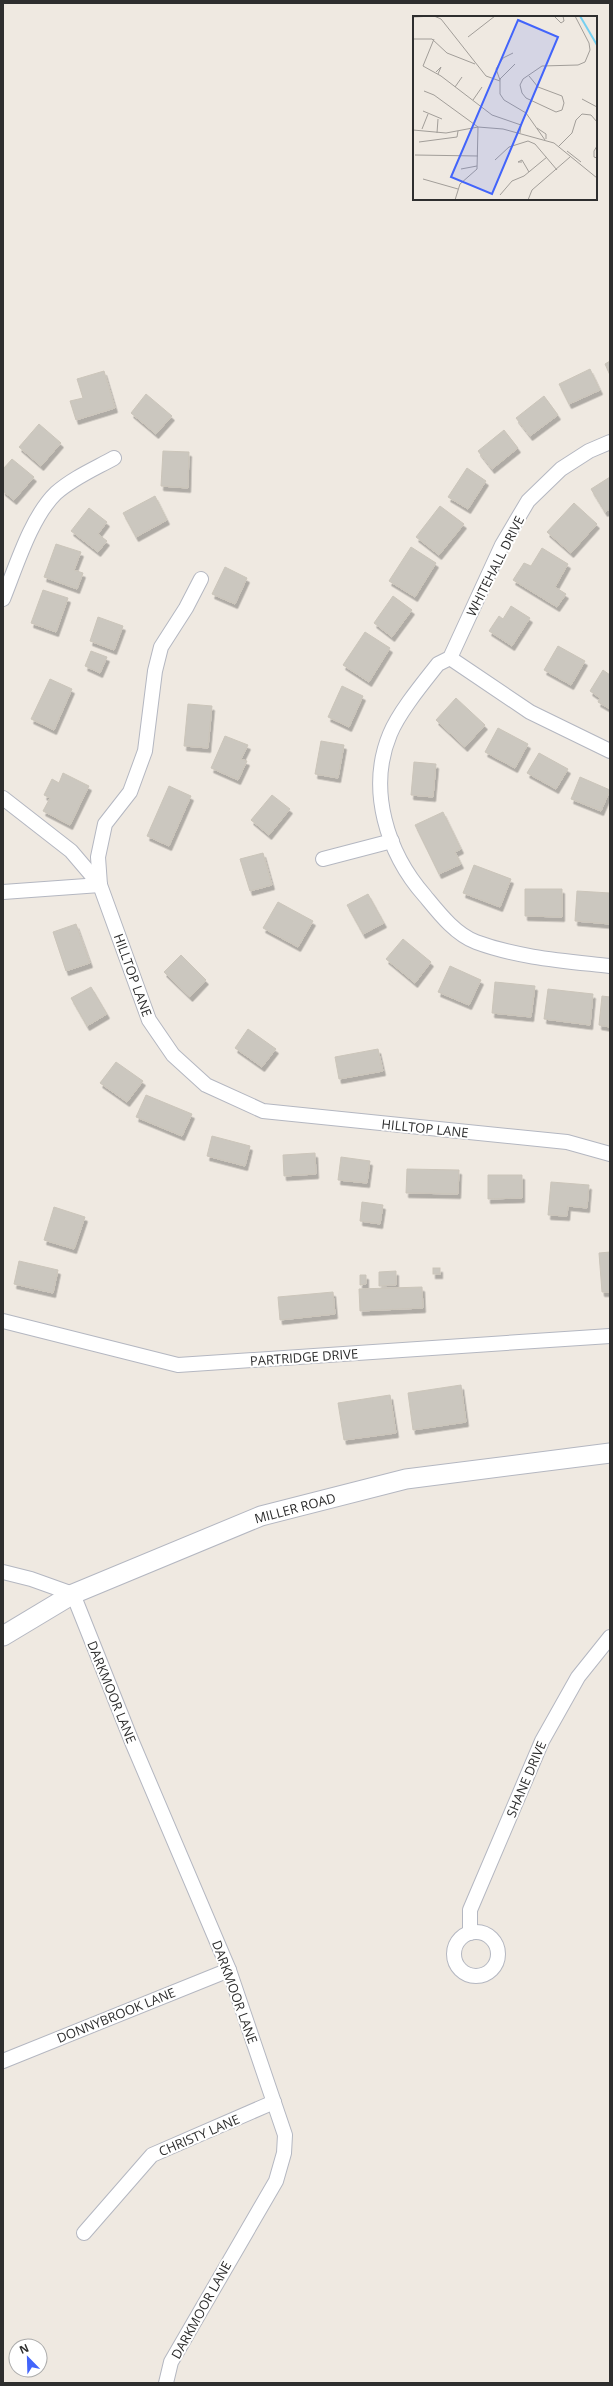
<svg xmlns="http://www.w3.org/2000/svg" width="613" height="2386" viewBox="0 0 613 2386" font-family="'Open Sans',sans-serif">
<defs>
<filter id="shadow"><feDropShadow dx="2.5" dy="4.5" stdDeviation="0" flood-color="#0004"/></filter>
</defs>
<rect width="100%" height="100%" fill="#efe9e1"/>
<g fill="#cbc7bf" stroke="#cbc5ba" filter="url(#shadow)">
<polygon points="610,361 610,375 605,364"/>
<polygon points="590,369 600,390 569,404 559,384"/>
<polygon points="104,371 115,408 76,420 70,401 83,398 77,379"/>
<polygon points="146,394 172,416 156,434 131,413"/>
<polygon points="544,396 558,415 530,436 516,418"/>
<polygon points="39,424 61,443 41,466 19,447"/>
<polygon points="504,430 518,448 492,469 478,451"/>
<polygon points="163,451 189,452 188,488 161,486"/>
<polygon points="12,459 34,477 14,500 3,491 3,469"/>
<polygon points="467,468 486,481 468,509 448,497"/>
<polygon points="610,477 610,509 605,512 591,489"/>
<polygon points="155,496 167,520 136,537 123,513"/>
<polygon points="574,503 597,524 571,553 547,532"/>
<polygon points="440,506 464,524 439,555 416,537"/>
<polygon points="89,508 107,522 98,534 107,541 98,552 71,531"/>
<polygon points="56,544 81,552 74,570 83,573 77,589 44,577"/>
<polygon points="411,547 436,563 415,597 389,581"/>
<polygon points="542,548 568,564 555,587 566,594 557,607 513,580 524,563 531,566"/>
<polygon points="225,567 247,578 235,604 212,594"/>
<polygon points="43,590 68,598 56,632 31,623"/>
<polygon points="393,596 412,610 392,637 374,623"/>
<polygon points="511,606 530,618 512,646 489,631 499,616 503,619"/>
<polygon points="98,617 123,626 114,650 90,641"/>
<polygon points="365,632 390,648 369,682 343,665"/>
<polygon points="558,646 585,661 571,685 544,670"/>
<polygon points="91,651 107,657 100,673 85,666"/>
<polygon points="603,670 610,675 610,709 598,702 600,698 590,691"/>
<polygon points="50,679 72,689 54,730 31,719"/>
<polygon points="342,686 363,696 349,727 328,717"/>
<polygon points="456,698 485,725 465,747 436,720"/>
<polygon points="188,704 212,706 208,748 184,746"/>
<polygon points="498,728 528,744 515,768 485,752"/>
<polygon points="225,736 248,745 241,759 247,761 238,780 211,768"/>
<polygon points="321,741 344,745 338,778 315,774"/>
<polygon points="539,753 568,769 556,789 527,773"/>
<polygon points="414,762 436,764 433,797 411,795"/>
<polygon points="63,773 89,786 70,825 43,811 50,798 44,795 52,779 59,783"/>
<polygon points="580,777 610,790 601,811 571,799"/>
<polygon points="169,786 191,796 169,846 147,836"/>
<polygon points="272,795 290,809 269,835 251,820"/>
<polygon points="443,812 461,849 455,852 461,864 439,874 415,825"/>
<polygon points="263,853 272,885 250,891 240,859"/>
<polygon points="474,865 511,879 500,907 463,893"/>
<polygon points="525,889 562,889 562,917 525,916"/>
<polygon points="577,891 610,893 610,924 575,921"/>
<polygon points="368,894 384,923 363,934 347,905"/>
<polygon points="278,902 313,921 298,947 263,928"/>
<polygon points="76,924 90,963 66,971 53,932"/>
<polygon points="403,939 431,962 415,983 386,959"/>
<polygon points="181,955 206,980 190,997 164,972"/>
<polygon points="450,966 481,980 469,1005 438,992"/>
<polygon points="495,982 535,986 531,1017 492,1013"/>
<polygon points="91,987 107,1014 87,1026 71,998"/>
<polygon points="548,989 593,994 590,1025 544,1019"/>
<polygon points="602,996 610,997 610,1027 599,1025"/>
<polygon points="248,1029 276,1049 262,1067 235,1048"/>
<polygon points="378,1049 383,1071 339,1079 335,1057"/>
<polygon points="116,1062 143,1081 127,1102 100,1083"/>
<polygon points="146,1095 192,1114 182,1136 136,1117"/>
<polygon points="212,1136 250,1146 245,1166 207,1156"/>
<polygon points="315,1153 316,1174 284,1176 283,1155"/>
<polygon points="341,1157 370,1161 367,1183 338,1180"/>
<polygon points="407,1169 459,1170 458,1194 406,1193"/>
<polygon points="488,1175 522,1175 522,1198 488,1199"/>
<polygon points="551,1182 589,1185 587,1208 568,1206 567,1216 548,1215"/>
<polygon points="362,1202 383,1205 380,1224 360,1221"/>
<polygon points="54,1207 85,1217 74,1249 44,1240"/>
<polygon points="610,1252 610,1292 602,1292 599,1253"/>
<polygon points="19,1261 58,1270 53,1293 14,1284"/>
<rect x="433" y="1268" width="7" height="6"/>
<polygon points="396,1271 396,1285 379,1286 379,1272"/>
<polygon points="360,1275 366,1275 366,1284 360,1285"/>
<polygon points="422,1287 423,1308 360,1311 359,1289"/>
<polygon points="333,1292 335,1314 280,1320 278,1297"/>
<polygon points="461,1385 466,1422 413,1430 408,1393"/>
<polygon points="390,1395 396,1433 344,1440 338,1403"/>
</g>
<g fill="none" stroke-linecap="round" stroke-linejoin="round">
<g stroke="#b4b7c1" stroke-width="16">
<g id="street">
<path d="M610,442L589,451L561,469L528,501L502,545L450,658L438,664C423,683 399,712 390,734C367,789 387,853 425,896C439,913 455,934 476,942C519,958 566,961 610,966"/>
<polyline points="201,579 186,608 161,647 155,671 145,751 130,792 105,824 98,857 100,885 149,1020 173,1055 206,1085 263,1111 567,1142 610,1154"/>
<path d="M3,599C16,567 31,517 56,493C73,478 94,469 114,458"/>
<polyline points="450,658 530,712 610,751"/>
<polyline points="3,798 71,851 100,885"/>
<polyline points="323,859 392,841"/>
<polyline points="3,892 100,885"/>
<polyline points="3,1321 178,1365 610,1336"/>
<polyline points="3,1572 31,1579 73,1594 132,1742 229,1970 285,2135 284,2153 276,2181 171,2362 166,2383"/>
<circle cx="476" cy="1954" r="22"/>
<polyline points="470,1933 470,1910 542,1741 578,1677 610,1637"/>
<polyline points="3,2061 229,1970"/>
<polyline points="84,2233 152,2155 274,2102"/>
</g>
</g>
<g stroke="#b4b7c1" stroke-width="21">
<polyline id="secondary" points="3,1636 73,1594 261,1516 406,1479 610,1453"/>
</g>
<use href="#street" stroke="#fff" stroke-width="14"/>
<use href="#secondary" stroke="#fff" stroke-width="19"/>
</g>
<g text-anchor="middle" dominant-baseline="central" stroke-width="4" stroke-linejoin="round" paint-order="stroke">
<g font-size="13" fill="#2e2e2e" stroke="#fff">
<text transform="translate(495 566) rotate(-63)">WHITEHALL DRIVE</text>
<text transform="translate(133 975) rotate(70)">HILLTOP LANE</text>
<text transform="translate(425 1128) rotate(6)">HILLTOP LANE</text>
<text transform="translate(304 1357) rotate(-4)">PARTRIDGE DRIVE</text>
<text transform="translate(295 1508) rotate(-15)">MILLER ROAD</text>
<text transform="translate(112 1692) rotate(68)">DARKMOOR LANE</text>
<text transform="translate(526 1779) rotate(-67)">SHANE DRIVE</text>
<text transform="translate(235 1992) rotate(70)">DARKMOOR LANE</text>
<text transform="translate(116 2015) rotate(-22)">DONNYBROOK LANE</text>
<text transform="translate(199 2135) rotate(-23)">CHRISTY LANE</text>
<text transform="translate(201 2310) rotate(-61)">DARKMOOR LANE</text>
</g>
</g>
<g transform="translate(413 16)">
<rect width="184" height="184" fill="#efe9e1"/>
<path fill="none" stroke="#75cff0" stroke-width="2" d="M167,0L184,29"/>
<path fill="none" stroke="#a29e99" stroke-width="1" d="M141,0L148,7L151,5L150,0M0,1L21,0L28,3L73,60L87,65M55,21L82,0M0,23H19L34,37L62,48M21,23L10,50L28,60L79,99L108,109L107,117M102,48L87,63V78L91,84L113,97L132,124M23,56L28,51L25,58M116,60L125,71L149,80L151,87L149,94L143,96L113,82L109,77L107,69L110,63L129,50L165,49L172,46L177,34L176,27L162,0M87,64L83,53L90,42L100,37M42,71L49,61M11,75L21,79L65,111L64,153L47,168L42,184M169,83L184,91M60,84L69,71M10,95L29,103M124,112L133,118V123M9,113L15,98M0,114L33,117L65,111L90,113L141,127L184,162M24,117L25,103M6,126L44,121L45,115M0,127V114M184,130L181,135V141L184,142M145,131L159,117L163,104L169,98L178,99L184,106M154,135L168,146M2,139L65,140M82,144L96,131L115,125L122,128L144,154M109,146H105L109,144L116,156M48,153L64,150M10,163L45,173M87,179L99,165L111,160L134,141M115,184L119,174L157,141"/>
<path fill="#4264fb" fill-opacity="0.15" stroke="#4264fb" stroke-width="2" d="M105,4L145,21L79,178L38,161Z"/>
<rect width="184" height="184" fill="none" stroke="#2e2e2e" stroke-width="2"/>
</g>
<rect width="613" height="2386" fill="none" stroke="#2e2e2e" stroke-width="8"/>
<g transform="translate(28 2358) rotate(337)"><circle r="19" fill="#ffffff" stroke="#ababab"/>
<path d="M0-3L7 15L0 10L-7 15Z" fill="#4264fb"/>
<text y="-6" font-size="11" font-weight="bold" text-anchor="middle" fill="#2e2e2e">N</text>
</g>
</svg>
